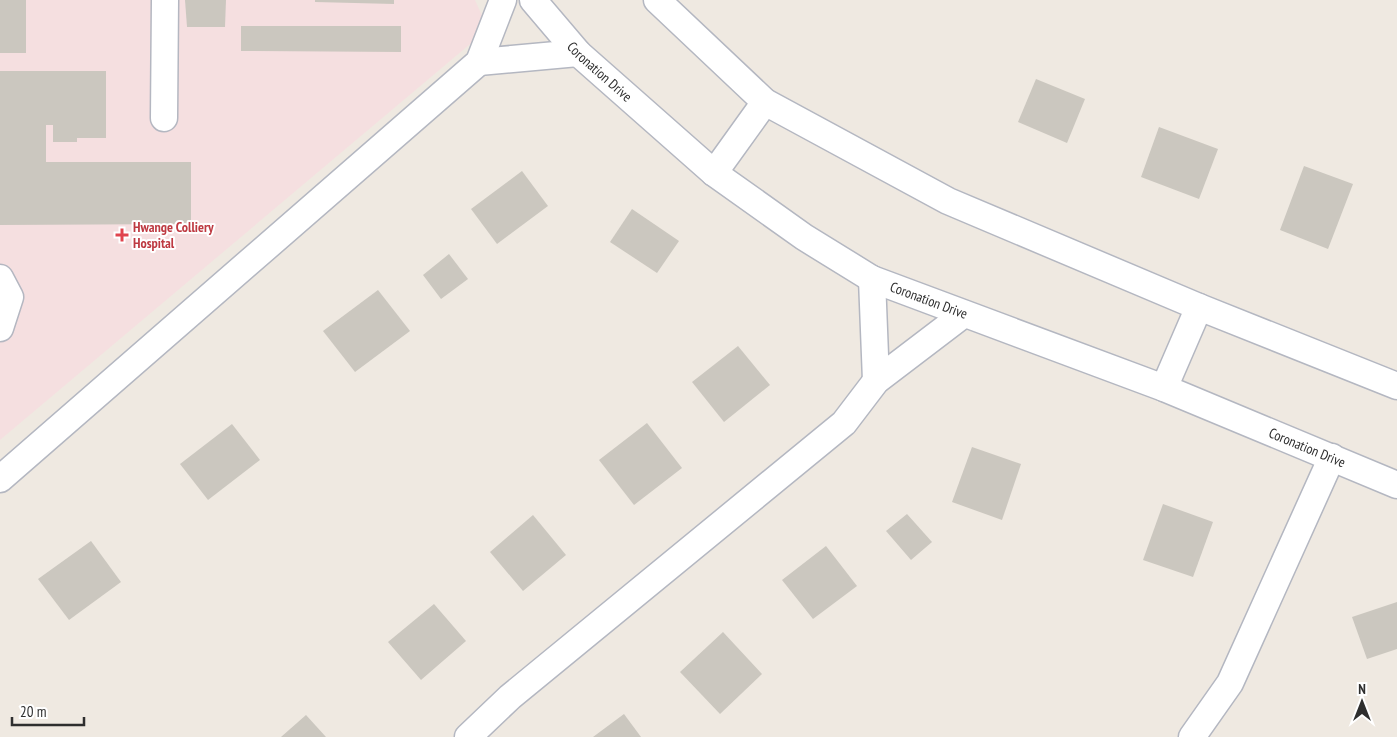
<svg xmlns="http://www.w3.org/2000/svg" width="1397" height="737" viewBox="0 0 1397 737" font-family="'PT Sans Narrow',sans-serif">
<rect width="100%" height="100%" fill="#efe9e1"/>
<polygon fill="#f5dfe0" points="0,0 475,0 488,29 0,440"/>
<g fill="#cbc7bf">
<rect x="0" y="0" width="26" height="53"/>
<polygon points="185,0 226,0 225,27 187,27"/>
<polygon points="315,0 394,0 394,4 315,2"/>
<polygon points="241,26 401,26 401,52 241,51"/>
<polygon points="0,71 106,71 106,138 77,138 77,142 53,142 53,125 46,125 46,162 191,162 191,224 0,225"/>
<polygon points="1036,79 1085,99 1067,143 1018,122"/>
<polygon points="1159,127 1218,149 1199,199 1141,177"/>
<polygon points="1304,166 1353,184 1328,249 1280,230"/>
<polygon points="522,171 548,206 497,244 471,209"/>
<polygon points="632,209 679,241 657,273 610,242"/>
<polygon points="449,254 468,279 441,299 423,275"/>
<polygon points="378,290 410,331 355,372 323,331"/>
<polygon points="738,346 770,385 724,422 692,382"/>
<polygon points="647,423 682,468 634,505 599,460"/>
<polygon points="232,424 260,460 208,500 180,464"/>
<polygon points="972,447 1021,464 1002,520 952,502"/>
<polygon points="1163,504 1213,522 1193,577 1143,560"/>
<polygon points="907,514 932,542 911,560 886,531"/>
<polygon points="533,515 566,555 523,591 490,552"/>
<polygon points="91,541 121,582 69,620 38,579"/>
<polygon points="826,546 857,586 813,619 782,580"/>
<polygon points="1397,602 1397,649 1367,659 1352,617"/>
<polygon points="434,604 466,641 421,680 388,642"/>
<polygon points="723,632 762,674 720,714 680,672"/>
<polygon points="624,714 641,737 593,737"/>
<polygon points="306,715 326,737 281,737"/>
</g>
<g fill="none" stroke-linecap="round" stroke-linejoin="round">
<g stroke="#b4b7c1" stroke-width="29">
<g id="minor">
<path id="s1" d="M533,0L578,53L714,173L804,237L872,279L1164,388L1397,485"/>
<polyline points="657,0 765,102 948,201 1199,307 1397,386"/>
<polyline points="479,62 578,53"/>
<polyline points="164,118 165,0"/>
<polyline points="714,173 765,102"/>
<polyline points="0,278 10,297 0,328"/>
<polyline points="872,279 876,381"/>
<polyline points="1164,388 1199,307"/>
<polyline points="0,479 479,62 503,0"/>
<polyline points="468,737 510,697 844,423 876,381 964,314"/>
<polyline points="1192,737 1230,683 1332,457"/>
</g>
</g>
<use href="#minor" stroke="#fff" stroke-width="26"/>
</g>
<path fill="#e0444e" stroke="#fff" stroke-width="2" d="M119.5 227.5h5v5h5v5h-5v5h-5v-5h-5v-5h5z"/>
<g text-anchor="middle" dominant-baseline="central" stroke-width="4" stroke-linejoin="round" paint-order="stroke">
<g font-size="14" fill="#2e2e2e" stroke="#fff">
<text stroke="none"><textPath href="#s1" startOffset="98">Coronation Drive</textPath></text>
<text stroke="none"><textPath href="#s1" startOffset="502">Coronation Drive</textPath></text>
<text stroke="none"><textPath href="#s1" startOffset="908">Coronation Drive</textPath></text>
</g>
<g font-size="14" font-weight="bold" fill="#be3a42" stroke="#fff" text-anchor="start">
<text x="133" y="227">Hwange Colliery<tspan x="133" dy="16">Hospital</tspan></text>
</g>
</g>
<g transform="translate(1362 702)" stroke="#ffffff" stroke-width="4" paint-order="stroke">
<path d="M0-4L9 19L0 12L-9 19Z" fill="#2e2e2e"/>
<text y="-8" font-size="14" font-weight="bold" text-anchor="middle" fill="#2e2e2e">N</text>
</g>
<path d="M12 717v8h72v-8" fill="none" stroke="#2e2e2e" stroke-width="2.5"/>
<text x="20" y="717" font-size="15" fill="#2e2e2e" stroke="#ffffff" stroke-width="4" paint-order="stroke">20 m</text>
</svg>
